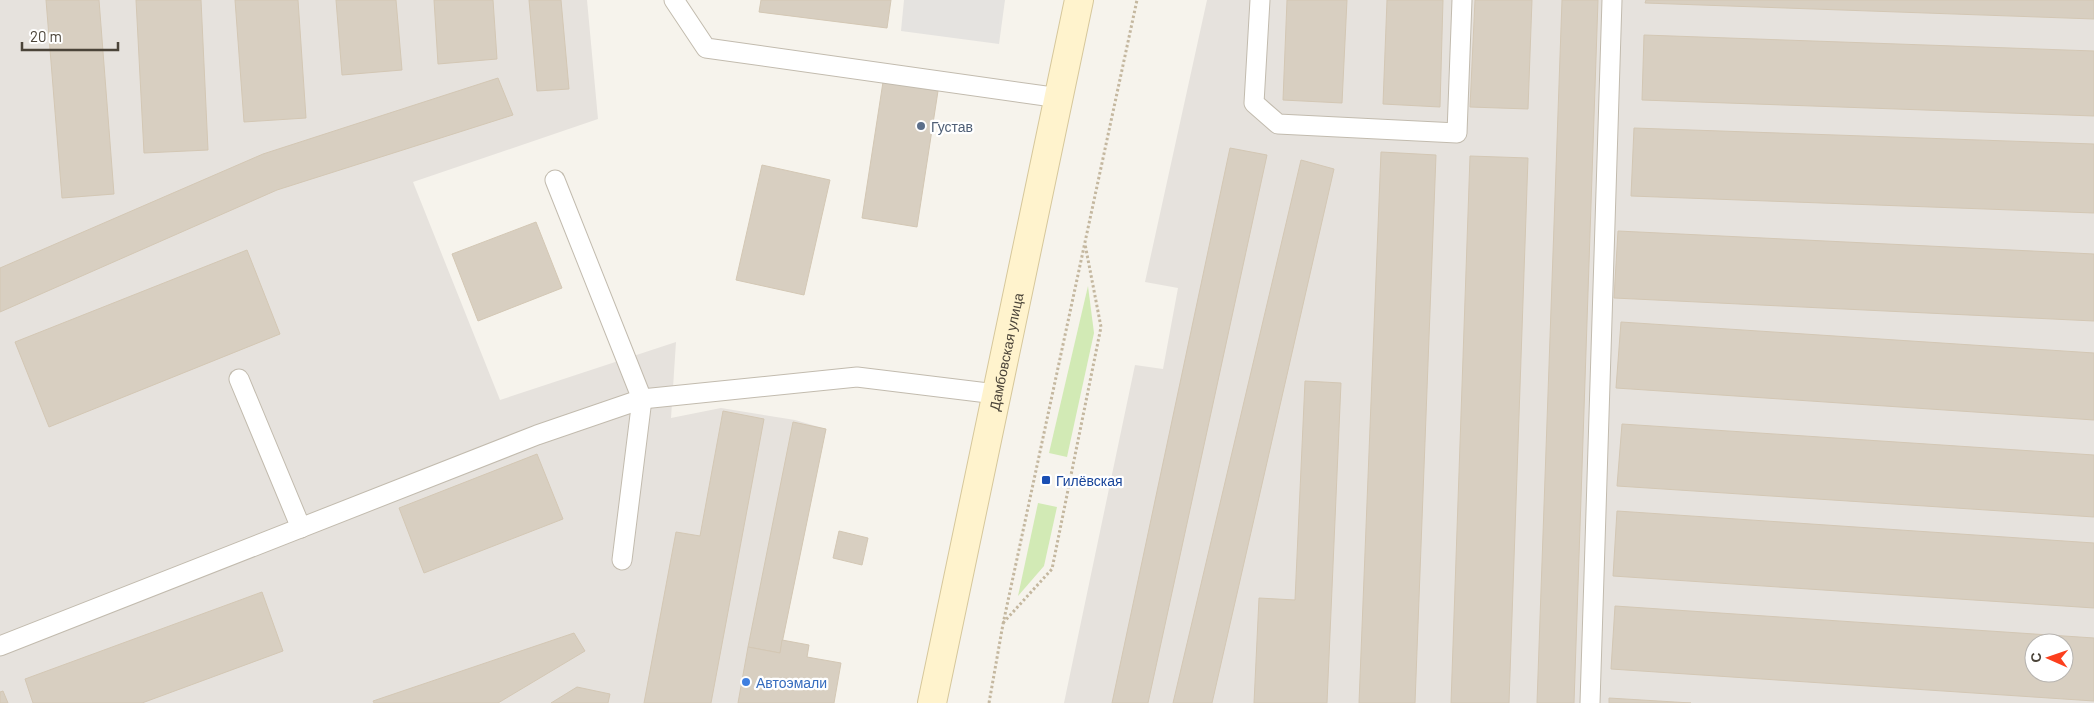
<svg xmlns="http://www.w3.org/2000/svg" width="2094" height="703" viewBox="0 0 2094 703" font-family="Barlow,sans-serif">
<rect width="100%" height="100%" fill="#f6f3ec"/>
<g fill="#e6e2dd" fill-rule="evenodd">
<polygon points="0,0 587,0 598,119 413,182 500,400 676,342 671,418 721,408 795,420 826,429 780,653 777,703 0,703"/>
<path d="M1207,0H2094V703H1064L1135,365L1163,369L1178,288L1145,282ZM2034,643H2064V673H2034Z"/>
</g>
<g fill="#d2eab5">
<polygon points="1088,286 1094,333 1067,457 1049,453"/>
<polygon points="1038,503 1057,507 1044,566 1018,596"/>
</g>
<polygon fill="#e5e3e0" points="904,0 1005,0 999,44 901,31"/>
<g fill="#d8cfc1" stroke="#d3c7b4" fill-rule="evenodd">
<polygon points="46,0 99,0 114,194 62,198"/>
<polygon points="136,0 201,0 208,150 144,153"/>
<polygon points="235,0 298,0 306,118 244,122"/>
<polygon points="336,0 396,0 402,70 342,75"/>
<polygon points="434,0 493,0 497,59 438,64"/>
<polygon points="529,0 561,0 569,89 537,91"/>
<polygon points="761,0 891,0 887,28 759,12"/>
<polygon points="1287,0 1347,0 1342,103 1283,100"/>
<polygon points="1387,0 1443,0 1440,107 1383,104"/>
<polygon points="1475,0 1532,0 1528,109 1470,107"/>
<polygon points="1562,0 1598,0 1574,703 1537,703"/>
<polygon points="1646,0 2094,0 2094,19 1645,3"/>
<polygon points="1644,35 2094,51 2094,116 1642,100"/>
<polygon points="498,78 513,115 277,190 0,312 0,268 263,154"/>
<polygon points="883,82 938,91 917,227 862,218"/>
<polygon points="1634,128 2094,144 2094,213 1631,196"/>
<polygon points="1230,148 1267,155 1148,703 1112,703"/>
<polygon points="1381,152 1436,155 1415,703 1359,703"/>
<polygon points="1470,156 1528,158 1509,703 1451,703"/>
<polygon points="1301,160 1334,169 1212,703 1173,703"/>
<polygon points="762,165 830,180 804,295 736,280"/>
<polygon points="536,222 562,288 478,321 452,254"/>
<polygon points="1618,231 2094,254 2094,321 1614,298"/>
<polygon points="247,250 280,334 49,427 15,342"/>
<polygon points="1621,322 2094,353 2094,420 1616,388"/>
<polygon points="1305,381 1341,383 1327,703 1254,703 1259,598 1295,600"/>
<polygon points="723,411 764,419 711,703 644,703 676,532 700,536"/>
<polygon points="793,422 826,429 780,653 748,647"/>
<polygon points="1622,424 2094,455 2094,517 1617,486"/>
<polygon points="537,454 563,519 424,573 399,508"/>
<polygon points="1617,511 2094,543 2094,608 1613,576"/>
<polygon points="839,531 868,538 862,565 833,558"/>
<polygon points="262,592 283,651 142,703 33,703 25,679"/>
<path d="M1615,606L2094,638V701L1611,669ZM2034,643H2064V673H2034Z"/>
<polygon points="574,633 585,651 498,703 374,703 373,701"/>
<polygon points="782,640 809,645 807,657 841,663 834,703 738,703 748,647 780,653"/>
<polygon points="577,687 610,694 608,703 551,703"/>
<polygon points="3,691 8,703 0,703 0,692"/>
<polygon points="1609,698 1691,703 1609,703"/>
</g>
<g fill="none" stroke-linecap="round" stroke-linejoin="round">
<g stroke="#c2bbae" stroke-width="21">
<g id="lane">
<polyline points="674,0 706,48 1060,98"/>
<polyline points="1260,0 1254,103 1278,124 1457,133 1462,0"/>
<polyline points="555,180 642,399 622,560"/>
<polyline points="239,379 301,528"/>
<polyline points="0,646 537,435 642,399 857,377 996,394"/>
<polyline points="1590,703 1612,0"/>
</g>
</g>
<g stroke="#d6c79b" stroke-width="30">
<g id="secondary">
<path id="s1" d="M932,703L1079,0"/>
</g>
</g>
<g stroke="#c4b79f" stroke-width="3" stroke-dasharray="2.5 2.5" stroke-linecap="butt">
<polyline points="1003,623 1052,569 1101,327 1085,244"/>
<polyline points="989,703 1003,624 1137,0"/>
</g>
<use href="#lane" stroke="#fff" stroke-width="19"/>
<use href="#secondary" stroke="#fff3cd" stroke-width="28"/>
</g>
<circle fill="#5c6f8a" stroke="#fff" stroke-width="2" cx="921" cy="126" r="5"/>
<rect fill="#1a4fb4" stroke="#fff" stroke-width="2" x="1041" y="475" width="10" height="10" rx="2.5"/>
<circle fill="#3f7fe0" stroke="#fff" stroke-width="2" cx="746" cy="682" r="5"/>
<g text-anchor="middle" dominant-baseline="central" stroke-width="4.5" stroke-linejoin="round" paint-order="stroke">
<g font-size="14" fill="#4e5e75" stroke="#fff" text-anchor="start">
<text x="931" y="126">Густав</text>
</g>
<g font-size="14" fill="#4b4439" stroke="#fff">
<text stroke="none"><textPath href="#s1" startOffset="359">Дамбовская улица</textPath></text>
</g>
<g font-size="14" fill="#164399" stroke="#fff" text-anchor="start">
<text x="1056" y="480">Гилёвская</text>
</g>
<g font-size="14" fill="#366cbe" stroke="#fff" text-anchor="start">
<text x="756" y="682">Автоэмали</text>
</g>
</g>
<g transform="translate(2049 658) rotate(272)"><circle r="24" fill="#ffffff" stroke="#b7b4b0"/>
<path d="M0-4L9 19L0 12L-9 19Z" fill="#fc3f1d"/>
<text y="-8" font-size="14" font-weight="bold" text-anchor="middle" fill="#4b4439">С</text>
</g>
<path d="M22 42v8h96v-8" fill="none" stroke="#4b4439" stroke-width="2.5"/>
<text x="30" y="42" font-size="15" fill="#4b4439" stroke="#ffffff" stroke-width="4" paint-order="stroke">20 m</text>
</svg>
